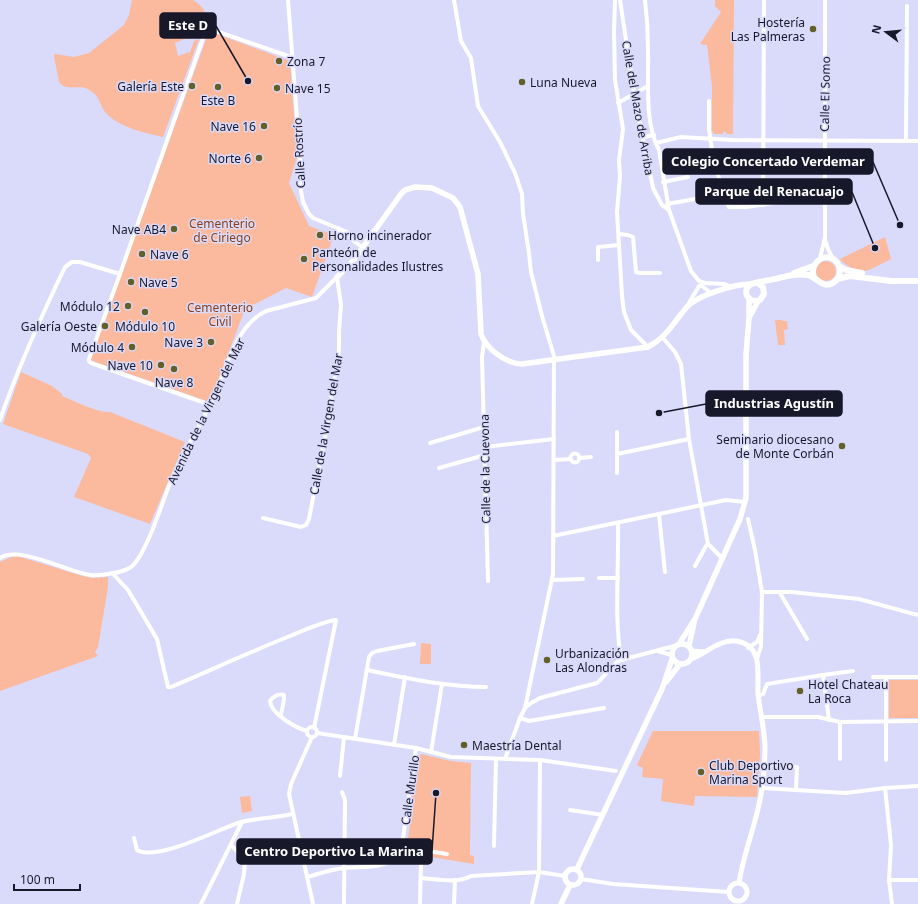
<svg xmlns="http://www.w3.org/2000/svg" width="918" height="904" viewBox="0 0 918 904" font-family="'Noto Sans',sans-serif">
<rect width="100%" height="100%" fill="#dadbfb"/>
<g fill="#fbb99d">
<path d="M132,0H193C208,9 207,17 201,32L175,43L178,56L190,52L194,41L199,39L163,137C146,133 121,128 108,115C98,106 103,98 88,89C79,84 66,92 59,82L54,56L55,54L74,57L89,53L124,25L129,15Z"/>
<polygon points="715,0 734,0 733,134 726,134 726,132 723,132 723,134 714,134 712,131 712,86 707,45 700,44 721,12 715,6"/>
<polygon points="209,31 290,61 297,157 289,183 309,226 334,235 312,297 286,288 245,309 210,402 209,402 90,360"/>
<path d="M885,237L891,259C885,262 871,270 865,271C855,271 846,266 840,259Z"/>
<circle cx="826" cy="271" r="10"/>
<polygon points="775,320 782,320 783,321 787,321 788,329 784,330 785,345 778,345"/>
<path d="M21,372L52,386L62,394V396C74,401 98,413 110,412L185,442L150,524L74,497L91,458L88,454L3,424Z"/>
<polygon points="17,556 83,576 92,578 108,577 108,587 98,647 95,652 98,656 0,691 0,562 11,557"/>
<polygon points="421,643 431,644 431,664 420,664"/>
<rect x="889" y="680" width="29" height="38"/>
<polygon points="653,731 759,731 760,754 757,797 695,796 694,806 661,801 663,779 642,777 643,768 637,765"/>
<polygon points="421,754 451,761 471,763 470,855 474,856 474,864 406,853 410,824 409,823 418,757"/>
<polygon points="250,796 252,811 242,813 240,797"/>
</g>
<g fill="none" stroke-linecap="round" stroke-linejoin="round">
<g stroke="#fff" stroke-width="4">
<polyline points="288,0 300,157 299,174 301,191 303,202 309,214 313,218 347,232 351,239 362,247"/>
<polyline points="454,0 461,41 471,58 478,106 500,142 515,173 522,194 523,214 529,253 531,272 542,316 554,356 553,574 525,708"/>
<polyline points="615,0 614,31 615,80 623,129 619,160 620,176 617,212 622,296 624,312 631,330 648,347"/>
<polyline points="620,0 634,93 653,188 662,205 669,210"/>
<path d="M645,0C647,16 648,33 648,49C649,81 644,122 659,150L669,210L691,271L699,281L705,283L725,284L731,287"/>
<polyline points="709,101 709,129 712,150 723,195 729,207 746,207 825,196"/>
<polyline points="618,103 648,86"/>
<polyline points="643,137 654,135"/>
<polyline points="906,140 907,6"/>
<polyline points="656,143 681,137 732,140 918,141"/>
<polyline points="663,182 688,177"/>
<polyline points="667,204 695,199"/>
<polyline points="763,205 764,0"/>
<polyline points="338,228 342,237"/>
<polyline points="619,234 628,235 633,237 636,272 640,273 660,273"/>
<polyline points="825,240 828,249 833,259"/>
<polyline points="820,258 825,237 825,0"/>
<polyline points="598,260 598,247 619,245"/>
<polyline points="699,286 702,286 711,293"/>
<polyline points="687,306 699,286"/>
<polyline points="663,338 675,352 681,364 689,439 708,544 722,558"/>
<polyline points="484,342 482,357 488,581"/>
<polyline points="210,406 205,403 91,363 89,361 89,359 120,274 206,30 210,29 288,56 293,57"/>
<path d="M0,420C18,367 41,317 65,267L72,262H80L120,274"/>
<polyline points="430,443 484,427"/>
<polyline points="485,447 554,439"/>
<circle cx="575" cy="458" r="4.5"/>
<polyline points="617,454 689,439"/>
<polyline points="579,458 591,457"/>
<polyline points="554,460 571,459"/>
<polyline points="439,468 485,455"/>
<polyline points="617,473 617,432"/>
<polyline points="659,515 665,572"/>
<polyline points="263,518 301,527 306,525 309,519 326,432 339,350 339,331 341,305 337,277"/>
<polyline points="748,519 755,550 762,592 761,646 757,659"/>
<path d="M618,523C619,567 614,616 621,660"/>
<polyline points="553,536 726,500 745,502"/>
<path d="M0,558C21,545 66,572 90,575C96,576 102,575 108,574C115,573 124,572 131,567C145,556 161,507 168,488C179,459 196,433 210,405C225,376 233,327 266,311L316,298L337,277"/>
<polyline points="695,566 706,546 708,544"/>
<path d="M113,574L128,590L157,639L168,687H171C211,670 250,652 290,636C305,630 321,622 336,620L314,728"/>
<polyline points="599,578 618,578"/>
<polyline points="552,580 583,579"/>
<polyline points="762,592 791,592 859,599 918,615"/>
<polyline points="780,593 807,639"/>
<polyline points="748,648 757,642 760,635"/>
<polyline points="658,651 671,655"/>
<path d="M367,670C406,678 446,687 486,687"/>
<polyline points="823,675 853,671"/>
<polyline points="873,677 918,677"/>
<polyline points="886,677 886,760"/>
<polyline points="758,696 763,694 767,684 823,675 829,720"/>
<path d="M281,715L284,699V695C278,693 273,697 270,701C271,714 296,728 307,731"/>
<polyline points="761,717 818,717 840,722 918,721"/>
<polyline points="520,718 529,721 604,708"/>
<circle cx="312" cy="732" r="5"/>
<polyline points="317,733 416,748 451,757 540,760 616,771"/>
<polyline points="312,737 291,784 289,794 313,904"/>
<polyline points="355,739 369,657 372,653 377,651 414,644"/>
<polyline points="394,745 405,677"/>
<polyline points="431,752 442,684"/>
<path d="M505,759L520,718L525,708L531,703L540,698L597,683C605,677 611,664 621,660L674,646"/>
<polyline points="840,759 840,722"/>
<polyline points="764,764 797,767 796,790"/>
<polyline points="340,776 344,737"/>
<polyline points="762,788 846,793 885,788 918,786"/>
<polyline points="885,788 891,845 889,880 892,904"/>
<polyline points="342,792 345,800 344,904"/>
<polyline points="570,810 603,815"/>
<path d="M134,838L137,850C157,862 218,829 241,822C258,818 276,818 292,814"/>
<polyline points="231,845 245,860 244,874 237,904"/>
<polyline points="494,846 496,759"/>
<polyline points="402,847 447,854"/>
<path d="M307,877C319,874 332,869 344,868C363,866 388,870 401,852L416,748"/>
<path d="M421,878C436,879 457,884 471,876L539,872L565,876"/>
<polyline points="581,879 613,884 729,892"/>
<polyline points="889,880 918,880"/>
<polyline points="201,904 242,822"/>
<polyline points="420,904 421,858"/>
<polyline points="454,904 455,880"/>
<polyline points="532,904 539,872 540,760"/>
</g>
<g stroke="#fff" stroke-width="5">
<polyline points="692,651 704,652"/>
<path d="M691,659C705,654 720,639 736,641C764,645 757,674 758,694C760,711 764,728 765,745C765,759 764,774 762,788C758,820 744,850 739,883"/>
<circle cx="738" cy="892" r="9"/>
</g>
<g stroke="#fff" stroke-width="5.5">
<path d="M337,277L353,261L401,194L405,190L415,187L432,188L453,198L460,207L478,274L481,334C486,349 507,364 522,364L648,347C667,337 673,323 686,308C697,295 735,284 751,284"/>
<polyline points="750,316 758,301"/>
<circle cx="682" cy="654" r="10"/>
<polyline points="679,644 695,619 740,519 746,498 746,355 749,318 749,298"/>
<polyline points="689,646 694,623"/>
<polyline points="666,682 680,664"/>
<circle cx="573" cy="877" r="8"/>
<polyline points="577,869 662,689 672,659"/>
<polyline points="561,904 570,885"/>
</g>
<g stroke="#fff" stroke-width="6">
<polyline points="839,266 846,270 862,273"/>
<polyline points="794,273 813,266"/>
<polyline points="837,279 850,276 891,281 918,281"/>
<path d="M758,283L763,287L764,294L760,300C748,304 741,291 751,284C752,283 782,278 787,276C793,275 802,274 808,275C817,277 822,289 833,283C836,281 838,279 839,276C840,272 840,268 838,264C829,249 808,261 814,278"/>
</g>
</g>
<g fill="#635f2b" stroke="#dadbfb" stroke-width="1.5">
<circle cx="813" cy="29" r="4"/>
<circle cx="279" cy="61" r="4"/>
<circle cx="522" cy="82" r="4"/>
<circle cx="192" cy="86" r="4"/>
<circle cx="218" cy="87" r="4"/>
<circle cx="277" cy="88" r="4"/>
<circle cx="264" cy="126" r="4"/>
<circle cx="259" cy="158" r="4"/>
<circle cx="174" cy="229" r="4"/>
<circle cx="320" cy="235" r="4"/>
<circle cx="142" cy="254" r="4"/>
<circle cx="304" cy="259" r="4"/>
<circle cx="131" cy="282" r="4"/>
<circle cx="128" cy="306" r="4"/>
<circle cx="145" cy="312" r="4"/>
<circle cx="105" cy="326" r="4"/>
<circle cx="211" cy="342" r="4"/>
<circle cx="132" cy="347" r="4"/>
<circle cx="161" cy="365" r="4"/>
<circle cx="174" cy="369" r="4"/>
<circle cx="842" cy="446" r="4"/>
<circle cx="547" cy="660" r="4"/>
<circle cx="800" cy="691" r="4"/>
<circle cx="464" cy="745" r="4"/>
<circle cx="701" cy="772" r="4"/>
</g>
<g text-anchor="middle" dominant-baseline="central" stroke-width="3" stroke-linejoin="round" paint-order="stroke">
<g font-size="12" fill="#18182b" stroke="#dadbfb" text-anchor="end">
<text x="805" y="22">Hostería<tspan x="805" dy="14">Las Palmeras</tspan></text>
<text x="287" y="61" text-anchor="start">Zona 7</text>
<text x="530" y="82" text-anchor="start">Luna Nueva</text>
<text x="184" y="86">Galería Este</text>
<text x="285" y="88" text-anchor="start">Nave 15</text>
<text x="218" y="100" text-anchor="middle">Este B</text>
<text x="256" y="126">Nave 16</text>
<text x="251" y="158">Norte 6</text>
<text x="166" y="229">Nave AB4</text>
<text x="328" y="235" text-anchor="start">Horno incinerador</text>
<text x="312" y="252" text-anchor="start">Panteón de<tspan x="312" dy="14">Personalidades Ilustres</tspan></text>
<text x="150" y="254" text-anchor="start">Nave 6</text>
<text x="139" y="282" text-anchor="start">Nave 5</text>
<text x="120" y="306">Módulo 12</text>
<text x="97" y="326">Galería Oeste</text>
<text x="145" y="326" text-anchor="middle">Módulo 10</text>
<text x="203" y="342">Nave 3</text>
<text x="124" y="347">Módulo 4</text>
<text x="153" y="365">Nave 10</text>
<text x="174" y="382" text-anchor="middle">Nave 8</text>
<text x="834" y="439">Seminario diocesano<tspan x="834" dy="14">de Monte Corbán</tspan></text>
<text x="555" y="653" text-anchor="start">Urbanización<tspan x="555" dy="14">Las Alondras</tspan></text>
<text x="808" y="684" text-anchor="start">Hotel Chateau<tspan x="808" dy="14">La Roca</tspan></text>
<text x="472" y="745" text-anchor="start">Maestría Dental</text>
<text x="709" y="765" text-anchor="start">Club Deportivo<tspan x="709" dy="14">Marina Sport</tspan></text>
</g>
<g font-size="12" fill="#18182b" stroke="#dadbfb">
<text transform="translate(825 94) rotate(-89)">Calle El Somo</text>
<text transform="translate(638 108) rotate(80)">Calle del Mazo de Arriba</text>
<text transform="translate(299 153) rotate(-93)">Calle Rostrío</text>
<text transform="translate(206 411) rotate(-64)">Avenida de la Virgen del Mar</text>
<text transform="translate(326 424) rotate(-80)">Calle de la Virgen del Mar</text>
<text transform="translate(485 469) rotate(-91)">Calle de la Cuevona</text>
<text transform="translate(410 790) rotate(-82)">Calle Murillo</text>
</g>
<g font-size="12" fill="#893e18" stroke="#dadbfb">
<text x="222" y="223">Cementerio<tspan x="222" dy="14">de Ciriego</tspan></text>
<text x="220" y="307">Cementerio<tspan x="220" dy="14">Civil</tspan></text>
</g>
</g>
<path fill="none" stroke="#18182b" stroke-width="1.5" d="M248 81L216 26M900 225L873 162M875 248L852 192M659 413L706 404M436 793L432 851"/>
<g fill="#18182b" stroke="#dadbfb" stroke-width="1.5">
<circle cx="248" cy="81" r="4"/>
<circle cx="900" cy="225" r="4"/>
<circle cx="875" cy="248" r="4"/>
<circle cx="659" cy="413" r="4"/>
<circle cx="436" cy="793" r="4"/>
</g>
<g fill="#18182b" stroke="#18182b" stroke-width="1.5">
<rect x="160" y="13" width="56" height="25" rx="4"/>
<rect x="663" y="149" width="210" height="25" rx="4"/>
<rect x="696" y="179" width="156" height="25" rx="4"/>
<rect x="706" y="391" width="136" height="25" rx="4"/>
<rect x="237" y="839" width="195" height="25" rx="4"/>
</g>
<g font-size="13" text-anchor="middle" font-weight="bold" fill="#fff">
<text x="188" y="30">Este D</text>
<text x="768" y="166">Colegio Concertado Verdemar</text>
<text x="774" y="196">Parque del Renacuajo</text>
<text x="774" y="408">Industrias Agustín</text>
<text x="334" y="856">Centro Deportivo La Marina</text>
</g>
<g transform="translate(886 32) rotate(286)" stroke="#dadbfb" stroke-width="3" paint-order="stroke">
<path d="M0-3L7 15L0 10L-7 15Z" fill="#18182b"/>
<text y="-6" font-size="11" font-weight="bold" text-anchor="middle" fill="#18182b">N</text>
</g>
<path d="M14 884v6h66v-6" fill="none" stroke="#18182b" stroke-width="2"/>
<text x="20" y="884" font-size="12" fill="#18182b" stroke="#dadbfb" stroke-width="3" paint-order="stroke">100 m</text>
</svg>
